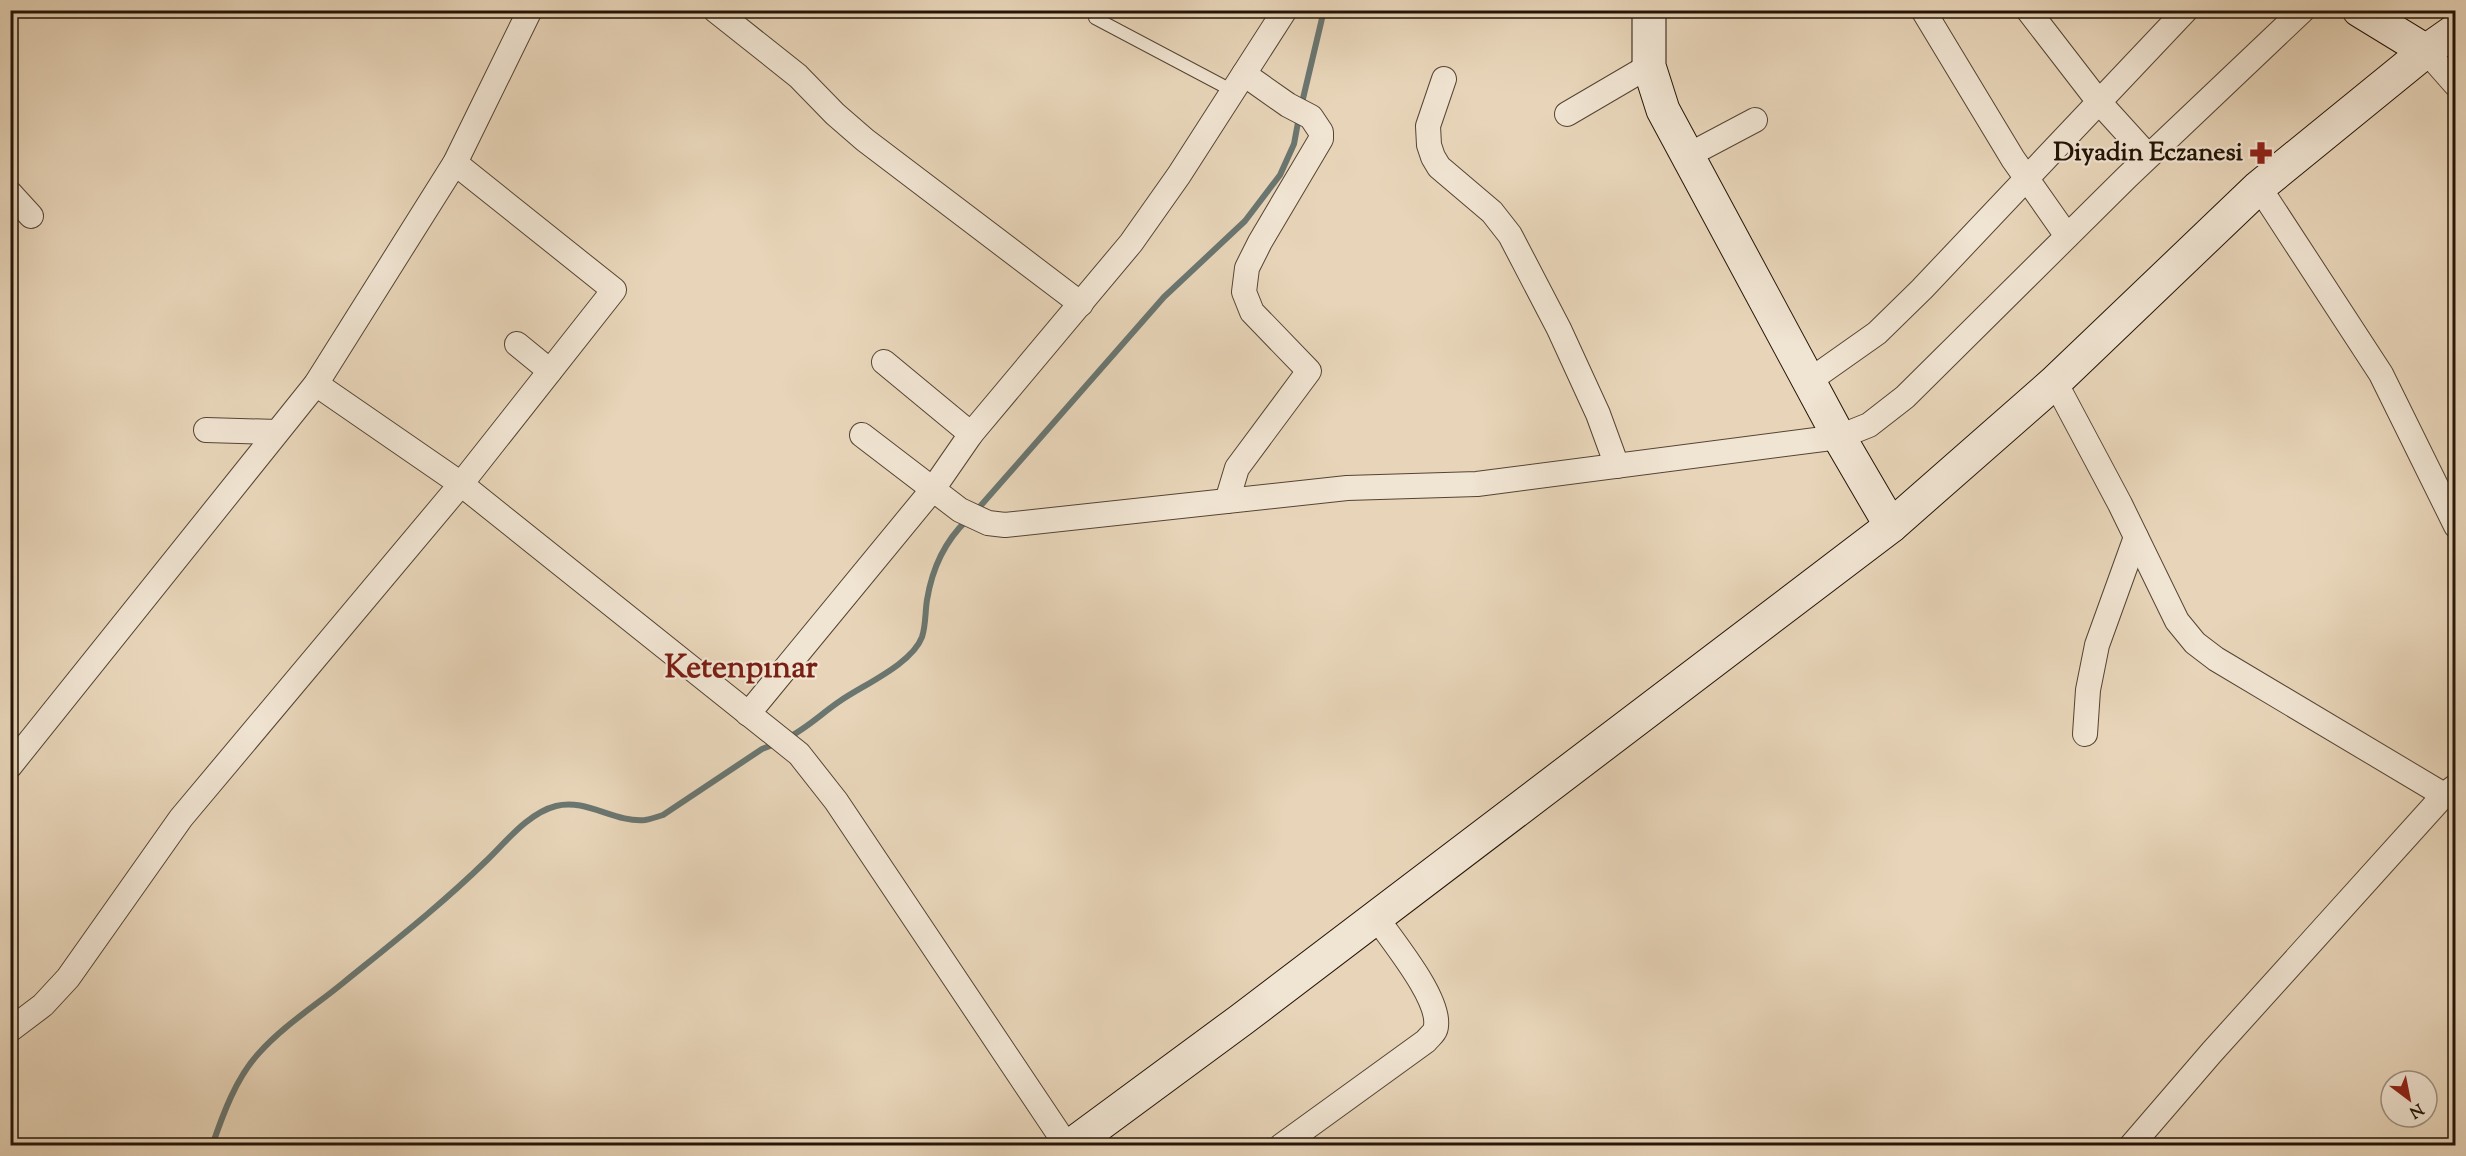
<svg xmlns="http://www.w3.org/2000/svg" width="2466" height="1156" viewBox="0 0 2466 1156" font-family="'Sorts Mill Goudy',serif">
<rect width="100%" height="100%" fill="#e8d5b9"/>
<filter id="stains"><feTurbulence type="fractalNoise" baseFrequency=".00333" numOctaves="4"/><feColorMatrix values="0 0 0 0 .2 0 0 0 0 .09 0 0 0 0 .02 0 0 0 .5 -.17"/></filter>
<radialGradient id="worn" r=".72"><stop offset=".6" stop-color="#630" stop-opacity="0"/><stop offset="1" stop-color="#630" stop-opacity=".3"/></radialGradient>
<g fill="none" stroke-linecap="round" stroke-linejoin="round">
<g stroke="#6a7670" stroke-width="6">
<polyline points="1301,107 1324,10"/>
<polyline points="976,511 1164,297 1245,221 1280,175 1294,144 1299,117"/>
<path d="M787,738C806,729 822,713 840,701C863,685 912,664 922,637C926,625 925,612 927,600C932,569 944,542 967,520"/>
<path d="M212,1146C223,1114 236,1078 259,1053C283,1026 315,1006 343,983C391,944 441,905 485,862C505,843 528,813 556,806C586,798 615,823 645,820C651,819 657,817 663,815L762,749L775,744"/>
</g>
<g stroke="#543" stroke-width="14">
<polyline id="lane" points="1095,18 1233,91"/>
</g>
<g stroke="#543" stroke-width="26">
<g id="street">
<polyline points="715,10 798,76 835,114 865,140 1081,304"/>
<polyline points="1923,10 2013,159 2067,236"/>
<polyline points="2028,10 2099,102 2148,156"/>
<polyline points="2426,51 2456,85"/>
<polyline points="1444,79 1428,126 1429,145 1433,157 1439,167 1492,212 1510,235 1559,329 1598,414 1617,466"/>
<polyline points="1567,114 1649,66"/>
<polyline points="1687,156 1755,120"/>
<polyline points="2259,187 2381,374 2456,526"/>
<polyline points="10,193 31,216"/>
<polyline points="517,344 550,371"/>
<polyline points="884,362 971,434"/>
<polyline points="1809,381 1877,333 1922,289 2186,10"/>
<polyline points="2055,382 2120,504 2177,621 2195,643 2216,659 2444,795"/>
<polyline points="316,384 461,484 799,754 836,801 1067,1146"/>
<polyline points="206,430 277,432"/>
<polyline points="862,435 960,510 988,523 1005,525 1347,488 1477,484 1839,437 1869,425 1905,397 2127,177 2303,10"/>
<polyline points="1227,501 1237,468 1309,371 1252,312 1244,292 1247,268 1260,242 1321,139 1321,132 1311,117 1288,105 1244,74"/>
<polyline points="748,714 933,489 971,434 1131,243 1179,175 1285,10"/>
<polyline points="2085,734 2088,690 2097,645 2136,537"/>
<polyline points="10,766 316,384 455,163 530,10"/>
<polyline points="10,1030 43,1005 68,978 181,818 461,484 614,290 455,163"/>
<path d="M1281,1146L1426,1041C1430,1036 1436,1032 1436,1026C1440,998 1393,942 1376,917"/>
<polyline points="2131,1146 2212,1052 2444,795 2456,786"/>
</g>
</g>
<g stroke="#241406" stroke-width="35">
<g id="secondary">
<polyline points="1649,10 1649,66 1663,110 1839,437 1891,526"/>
<polyline points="2359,10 2426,51"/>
<polyline points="1070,1146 1241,1020 1891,526 2055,382 2259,187 2426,51 2456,30"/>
</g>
</g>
<use href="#lane" stroke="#f0e4d2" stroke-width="12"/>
<use href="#street" stroke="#f0e4d2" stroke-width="24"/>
<use href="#secondary" stroke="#f0e4d2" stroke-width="33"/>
</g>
<defs>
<g id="pharmacy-bare" transform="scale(1.8)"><path d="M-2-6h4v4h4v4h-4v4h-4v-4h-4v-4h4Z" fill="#8f2418" stroke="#f0e4d2" stroke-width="2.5" paint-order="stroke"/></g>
</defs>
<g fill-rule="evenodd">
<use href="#pharmacy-bare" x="2261" y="153"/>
</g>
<g text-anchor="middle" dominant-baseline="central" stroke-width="4.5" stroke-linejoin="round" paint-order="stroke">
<g font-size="26" font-weight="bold" fill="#241406" stroke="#f0e4d2" text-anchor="end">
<text x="2243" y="153">Diyadin Eczanesi</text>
</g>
<g font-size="32" font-weight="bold" fill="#7a1f14" stroke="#f0e4d2">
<text x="741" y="669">Ketenpınar</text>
</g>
</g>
<rect width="2466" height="1156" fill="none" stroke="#e8d5b9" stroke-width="36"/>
<rect x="12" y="12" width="2442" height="1132" fill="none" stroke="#241406" stroke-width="3"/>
<rect x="18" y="18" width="2430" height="1120" fill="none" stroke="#241406" stroke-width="1.5"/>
<g transform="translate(2409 1099) rotate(148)"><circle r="28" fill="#f0e4d2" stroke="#9e9180" stroke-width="1.5"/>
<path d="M0-4.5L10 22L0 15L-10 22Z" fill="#8f2418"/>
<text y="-9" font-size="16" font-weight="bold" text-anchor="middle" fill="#241406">N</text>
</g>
<rect width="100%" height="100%" filter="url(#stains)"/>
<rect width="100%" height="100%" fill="url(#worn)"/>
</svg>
